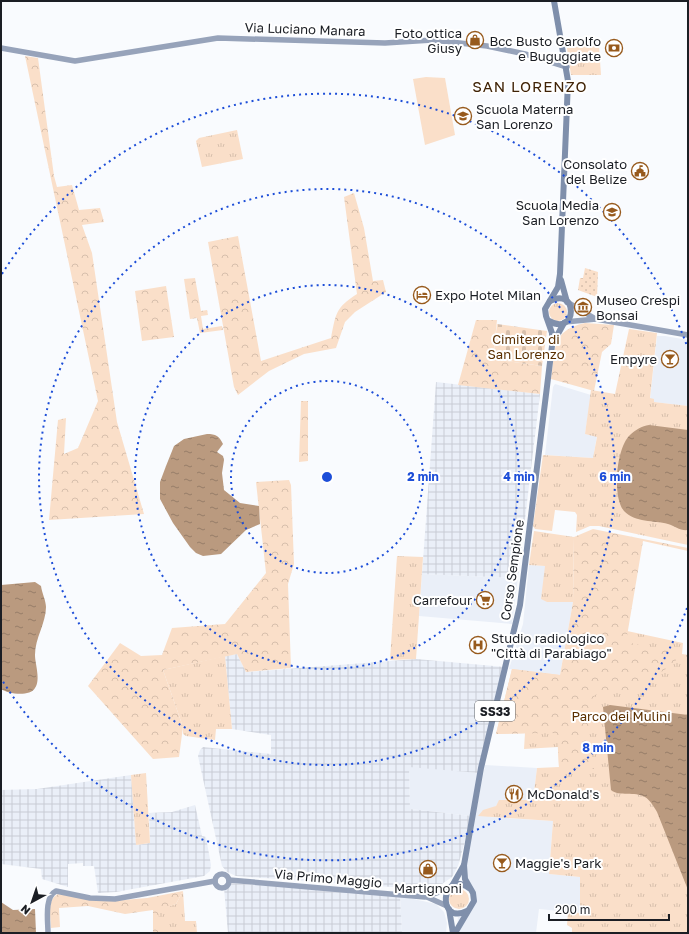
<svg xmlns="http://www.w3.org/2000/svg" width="689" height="934" viewBox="0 0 689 934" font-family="'Golos Text',sans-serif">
<defs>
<pattern id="industrial-grid" width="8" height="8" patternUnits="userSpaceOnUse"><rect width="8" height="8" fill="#eaeff8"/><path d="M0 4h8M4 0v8" fill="none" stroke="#c8ccd4"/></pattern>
<pattern id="grass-tufts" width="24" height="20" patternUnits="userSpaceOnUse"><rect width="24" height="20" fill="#fadfc9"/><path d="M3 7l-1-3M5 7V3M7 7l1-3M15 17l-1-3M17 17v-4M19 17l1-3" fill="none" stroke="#d6bfac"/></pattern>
<pattern id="forest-crowns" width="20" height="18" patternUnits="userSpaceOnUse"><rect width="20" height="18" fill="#fadfc9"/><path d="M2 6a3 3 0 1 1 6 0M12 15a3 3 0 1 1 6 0" fill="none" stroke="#d6bfac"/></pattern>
<pattern id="cemetery-stones" width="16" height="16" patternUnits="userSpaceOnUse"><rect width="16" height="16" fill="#fadfc9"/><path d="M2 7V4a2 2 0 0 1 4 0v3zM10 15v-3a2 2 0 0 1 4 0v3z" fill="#d6bfac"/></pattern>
<pattern id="garden-dots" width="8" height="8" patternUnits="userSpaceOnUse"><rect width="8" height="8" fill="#fadfc9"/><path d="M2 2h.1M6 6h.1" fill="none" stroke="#d6bfac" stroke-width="1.8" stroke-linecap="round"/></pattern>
<pattern id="water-ripples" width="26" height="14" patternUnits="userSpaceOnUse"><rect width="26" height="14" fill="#ba9a7f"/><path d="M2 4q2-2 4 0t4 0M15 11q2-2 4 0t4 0" fill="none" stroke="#967d68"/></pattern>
</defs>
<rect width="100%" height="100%" fill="#f9fbfe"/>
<g fill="#eaeff8">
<polygon points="657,336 665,336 688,340 688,406 654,402 650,399"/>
<polygon points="555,384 591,395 585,434 597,436 593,458 545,455 553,387"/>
<polygon points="529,565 545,566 545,600 547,602 573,602 560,675 509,669 523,624"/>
<polygon points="422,574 518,578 512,624 419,616"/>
<polygon points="485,765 537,768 533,801 498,803 495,807 481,812 490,817 553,821 549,874 580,877 580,913 539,909 536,933 457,933 458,914 465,913 475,897 462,884"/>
<polygon points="409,766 479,773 472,816 410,809"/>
<polygon points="400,896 436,904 444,912 447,923 446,933 402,933"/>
</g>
<g fill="url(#industrial-grid)">
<polygon points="436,382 540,394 518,578 422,574"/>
<polygon points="237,654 246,672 416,659 505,667 479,773 409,767 410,809 472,816 458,866 452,877 442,884 420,889 236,876 227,872 222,866 198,756 200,750 203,747 271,754 271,735 232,729 225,656"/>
<polygon points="131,775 136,845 150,843 149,813 172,812 195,805 202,836 206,837 211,865 210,871 204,876 116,892 98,893 94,866 83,866 83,863 68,864 68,887 42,879 41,869 1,864 1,790 37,789"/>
<polygon points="230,883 400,896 402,933 228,933 224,888"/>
</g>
<g fill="url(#grass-tufts)">
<polygon points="599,45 601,75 571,75 567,48"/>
<polygon points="237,130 243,159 202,167 196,141 199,138"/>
<circle cx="558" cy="312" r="9"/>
<polygon points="629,329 657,333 650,398 654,399 654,402 688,406 688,545 599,526 590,526 576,532 577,515 575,512 555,510 552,531 535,529 533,526 543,455 593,458 597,437 585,434 591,390 615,394"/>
<polygon points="534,531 574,537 573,602 547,602 541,599 545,566 529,565"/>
<polygon points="397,556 423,557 416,659 390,660"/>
<polygon points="576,620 683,643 682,654 688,655 688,933 572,933 572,928 567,925 568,912 580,913 580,877 549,874 553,821 478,816 483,810 496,806 499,800 533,800 537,768 559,767 558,747 524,749 525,733 496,734 512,669 560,675 570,674"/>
<polygon points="225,656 232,729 216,729 215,740 186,736 183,734 183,727 163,670"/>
<polygon points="146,773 150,843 136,845 131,775"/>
<circle cx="459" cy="899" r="10"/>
<polygon points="183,891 185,921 196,921 197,933 158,933 158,909 176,904"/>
</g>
<g fill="url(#forest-crowns)">
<polygon points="25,56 38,58 54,176 57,187 72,185 79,210 100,208 104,222 82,225 92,253 117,422 144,514 49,520 58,420 66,418 64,454 78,448 98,401"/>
<path d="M354,193L364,228L373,281L383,280L386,292L355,312L345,322L336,348L304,354L269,371L238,395L234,387L208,242L238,236L261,361L331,338C336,314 335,308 357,294L344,197Z"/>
<polygon points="195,278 201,311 207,310 208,315 201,316 203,329 222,326 223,330 200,333 197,318 190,319 184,279"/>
<polygon points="166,286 174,337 142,341 135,291"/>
<polygon points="476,320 497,320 493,359 542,366 540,394 458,385"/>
<path d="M585,323L614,325L611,344L602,352L594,391L551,379C556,349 550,331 585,323Z"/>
<polygon points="301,401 308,401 308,461 299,462"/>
<polygon points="289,480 291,485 294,564 288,584 291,668 246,672 237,654 163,670 183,727 179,757 153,759 88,686 120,643 141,656 162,655 172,628 225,624 266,573 256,482"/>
<path d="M593,529L688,548V551L643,541L626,642L678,653L675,663L628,694C619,691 608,689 600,692C580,698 592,754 594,769L559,768L557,733L496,734L512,669L560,675L573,602L574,537Z"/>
<path d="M183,891L176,904L159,910L158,933H153V910L125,914L88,906L59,908L60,927L51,928C51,917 46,900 58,894L112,901L147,898Z"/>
</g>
<polygon fill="url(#cemetery-stones)" points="497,324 547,331 542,366 493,359"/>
<polygon fill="url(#garden-dots)" points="585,268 598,272 597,297 578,290 580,278 583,278"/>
<polygon fill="#fadfc9" points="426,77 445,78 455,135 425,145 413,79"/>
<g fill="url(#water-ripples)">
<path d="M649,425L688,430V530C680,531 675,526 668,524C654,520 635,523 624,511C612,497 616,448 630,435C635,430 642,426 649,425Z"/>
<path d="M207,434C216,434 219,436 223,444L217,452L223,456L224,460L222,473L224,490L240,503L259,506L260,524L246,530L221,554L203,556L196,553L190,547L173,523L160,499V482L166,466L174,446L184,439Z"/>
<path d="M35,582L41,586C42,593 46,601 46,607C46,623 35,638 35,655C35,664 41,680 35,688C30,697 8,694 1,689V585Z"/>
<path d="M610,705L688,715V890L657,812C654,807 650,800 645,797C635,791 619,797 611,790L603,707Z"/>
<polygon points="1,902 13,910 35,909 36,933 1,933"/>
</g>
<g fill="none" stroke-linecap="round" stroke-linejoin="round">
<g stroke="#97a3ba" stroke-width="5.5">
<polyline points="1,48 75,61 218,38 385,43 432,40 487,46 525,54 567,67"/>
<polyline points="569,303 594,318"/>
<polyline points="565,322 596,319 688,335"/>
<circle cx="222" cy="881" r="7"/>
<polyline points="229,880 425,897 448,889"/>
<polyline points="427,897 447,906"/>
<path d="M48,933C48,921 44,897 56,891L90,898L115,899L215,881"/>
</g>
<g stroke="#7f8fab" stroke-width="6">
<polyline points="561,280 567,302"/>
<path d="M549,321C578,337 578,286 550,301"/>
<polyline points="554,341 564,323"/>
<polyline points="452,886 464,865"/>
<polyline points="449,909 453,933"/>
<path d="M467,911C436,926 441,868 469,888"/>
<polyline points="455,933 474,901 473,893 465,879 464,865 481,768 520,605 552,346 552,333 546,316 545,309 558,287 560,274 568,81 554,1"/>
</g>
</g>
<g fill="none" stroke="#1d4ed8" stroke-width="2" stroke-dasharray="2 4">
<circle cx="327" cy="477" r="96"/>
<circle cx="327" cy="477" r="192"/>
<circle cx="327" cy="477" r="288"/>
<path d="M687 608A383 383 0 0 1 2 680M2 274A383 383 0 0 1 687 346"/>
</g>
<defs>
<g id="shop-ring" transform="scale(0.9)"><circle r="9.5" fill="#fff" stroke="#975a1d" stroke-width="1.5"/><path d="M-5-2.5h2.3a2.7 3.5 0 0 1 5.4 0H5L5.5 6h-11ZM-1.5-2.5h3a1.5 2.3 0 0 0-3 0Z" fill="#975a1d"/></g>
<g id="bank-ring" transform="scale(0.9)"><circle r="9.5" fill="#fff" stroke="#975a1d" stroke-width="1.5"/><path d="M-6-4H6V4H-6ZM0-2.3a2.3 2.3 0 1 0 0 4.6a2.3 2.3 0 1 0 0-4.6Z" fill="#975a1d"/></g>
<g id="school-ring" transform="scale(0.9)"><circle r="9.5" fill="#fff" stroke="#975a1d" stroke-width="1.5"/><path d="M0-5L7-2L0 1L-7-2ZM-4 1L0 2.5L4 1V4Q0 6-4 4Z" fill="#975a1d"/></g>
<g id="civic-ring" transform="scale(0.9)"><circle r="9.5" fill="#fff" stroke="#975a1d" stroke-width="1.5"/><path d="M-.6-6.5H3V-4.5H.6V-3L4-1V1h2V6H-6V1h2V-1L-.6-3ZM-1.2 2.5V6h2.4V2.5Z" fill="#975a1d"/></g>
<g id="hotel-ring" transform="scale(0.9)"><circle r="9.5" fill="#fff" stroke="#975a1d" stroke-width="1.5"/><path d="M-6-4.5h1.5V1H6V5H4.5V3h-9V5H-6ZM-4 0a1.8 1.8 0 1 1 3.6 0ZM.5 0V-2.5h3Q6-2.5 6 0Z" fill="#975a1d"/></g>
<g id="museum-ring" transform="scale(0.9)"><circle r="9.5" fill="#fff" stroke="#975a1d" stroke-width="1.5"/><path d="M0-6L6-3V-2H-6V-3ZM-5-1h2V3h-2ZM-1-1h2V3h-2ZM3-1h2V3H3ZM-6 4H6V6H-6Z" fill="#975a1d"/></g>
<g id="bar-ring" transform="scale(0.9)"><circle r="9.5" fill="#fff" stroke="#975a1d" stroke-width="1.5"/><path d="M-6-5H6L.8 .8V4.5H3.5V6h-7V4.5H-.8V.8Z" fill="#975a1d"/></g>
<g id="supermarket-ring" transform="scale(0.9)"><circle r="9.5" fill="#fff" stroke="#975a1d" stroke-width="1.5"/><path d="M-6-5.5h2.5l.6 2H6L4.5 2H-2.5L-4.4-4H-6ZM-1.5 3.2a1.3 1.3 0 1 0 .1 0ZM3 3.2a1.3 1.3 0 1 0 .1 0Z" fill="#975a1d"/></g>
<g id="hospital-ring" transform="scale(0.9)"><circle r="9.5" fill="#fff" stroke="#975a1d" stroke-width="1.5"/><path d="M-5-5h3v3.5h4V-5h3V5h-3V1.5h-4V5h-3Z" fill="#975a1d"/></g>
<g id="restaurant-ring" transform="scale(0.9)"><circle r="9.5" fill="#fff" stroke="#975a1d" stroke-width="1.5"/><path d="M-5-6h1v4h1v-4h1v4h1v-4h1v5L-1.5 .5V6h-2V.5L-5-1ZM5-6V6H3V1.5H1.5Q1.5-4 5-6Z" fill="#975a1d"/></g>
</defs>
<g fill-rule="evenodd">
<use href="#shop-ring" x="475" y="40"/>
<use href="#bank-ring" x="614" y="48"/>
<use href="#school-ring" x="463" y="116"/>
<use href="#civic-ring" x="640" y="171"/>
<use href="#school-ring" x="612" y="212"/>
<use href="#hotel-ring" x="422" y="295"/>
<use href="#museum-ring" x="583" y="307"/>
<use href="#bar-ring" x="670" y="359"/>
<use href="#supermarket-ring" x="485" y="600"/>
<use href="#hospital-ring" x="478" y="645"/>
<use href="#restaurant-ring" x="514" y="794"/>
<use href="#bar-ring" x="502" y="863"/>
<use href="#shop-ring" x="428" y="869"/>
</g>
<g text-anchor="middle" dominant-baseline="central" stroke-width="4" stroke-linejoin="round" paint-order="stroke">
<rect fill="#fff" stroke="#5f6266" stroke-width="1" x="475" y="701" width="40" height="20" rx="3"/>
<g font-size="12" font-weight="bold" fill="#1b1e24">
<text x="495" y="711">SS33</text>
</g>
<g font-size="13" fill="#1b1e24" stroke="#fff">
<text transform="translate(305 29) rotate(2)">Via Luciano Manara</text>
<text transform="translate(512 570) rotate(-82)">Corso Sempione</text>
<text transform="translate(328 878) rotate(5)">Via Primo Maggio</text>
</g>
<g font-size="13" fill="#1b1e24" stroke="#fff" text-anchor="end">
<text x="462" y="33">Foto ottica<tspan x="462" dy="15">Giusy</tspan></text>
<text x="601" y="41">Bcc Busto Garolfo<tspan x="601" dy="15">e Buguggiate</tspan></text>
<text x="476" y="109" text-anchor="start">Scuola Materna<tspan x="476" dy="15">San Lorenzo</tspan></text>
<text x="627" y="164">Consolato<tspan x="627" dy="15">del Belize</tspan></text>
<text x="599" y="205">Scuola Media<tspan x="599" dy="15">San Lorenzo</tspan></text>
<text x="435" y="295" text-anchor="start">Expo Hotel Milan</text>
<text x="596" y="300" text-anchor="start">Museo Crespi<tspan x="596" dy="15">Bonsai</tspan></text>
<text x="657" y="359">Empyre</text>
<text x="472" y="600">Carrefour</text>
<text x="491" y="638" text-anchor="start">Studio radiologico<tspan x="491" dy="15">"Città di Parabiago"</tspan></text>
<text x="527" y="794" text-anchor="start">McDonald's</text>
<text x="515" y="863" text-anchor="start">Maggie's Park</text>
<text x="428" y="888" text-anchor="middle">Martignoni</text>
</g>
<g font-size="13" fill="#5a2f00" stroke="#fff">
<text x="526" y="339">Cimitero di<tspan x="526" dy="15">San Lorenzo</tspan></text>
<text x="621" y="716">Parco dei Mulini</text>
</g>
<g font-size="15" letter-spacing="1" fill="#402306" stroke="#fff">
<text x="530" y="86">SAN LORENZO</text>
</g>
</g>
<circle cx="327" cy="477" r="6" fill="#1d4ed8" stroke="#fff" stroke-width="2"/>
<g font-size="12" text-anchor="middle" font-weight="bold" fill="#1d4ed8" stroke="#fff" stroke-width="4" stroke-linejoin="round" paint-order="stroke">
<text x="423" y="481">2 min</text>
<text x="519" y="481">4 min</text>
<text x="615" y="481">6 min</text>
<text x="598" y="752">8 min</text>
</g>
<rect width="689" height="934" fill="none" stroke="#1b1e24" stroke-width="4"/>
<g transform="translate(32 902) rotate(220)" stroke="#ffffff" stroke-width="3" paint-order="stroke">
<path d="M0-3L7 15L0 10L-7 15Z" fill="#1b1e24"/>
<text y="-6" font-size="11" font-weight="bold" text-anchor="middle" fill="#1b1e24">N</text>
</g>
<path d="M549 914v6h120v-6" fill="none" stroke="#1b1e24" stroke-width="2"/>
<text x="555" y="914" font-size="12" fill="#1b1e24" stroke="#ffffff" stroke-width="3" paint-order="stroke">200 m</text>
</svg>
